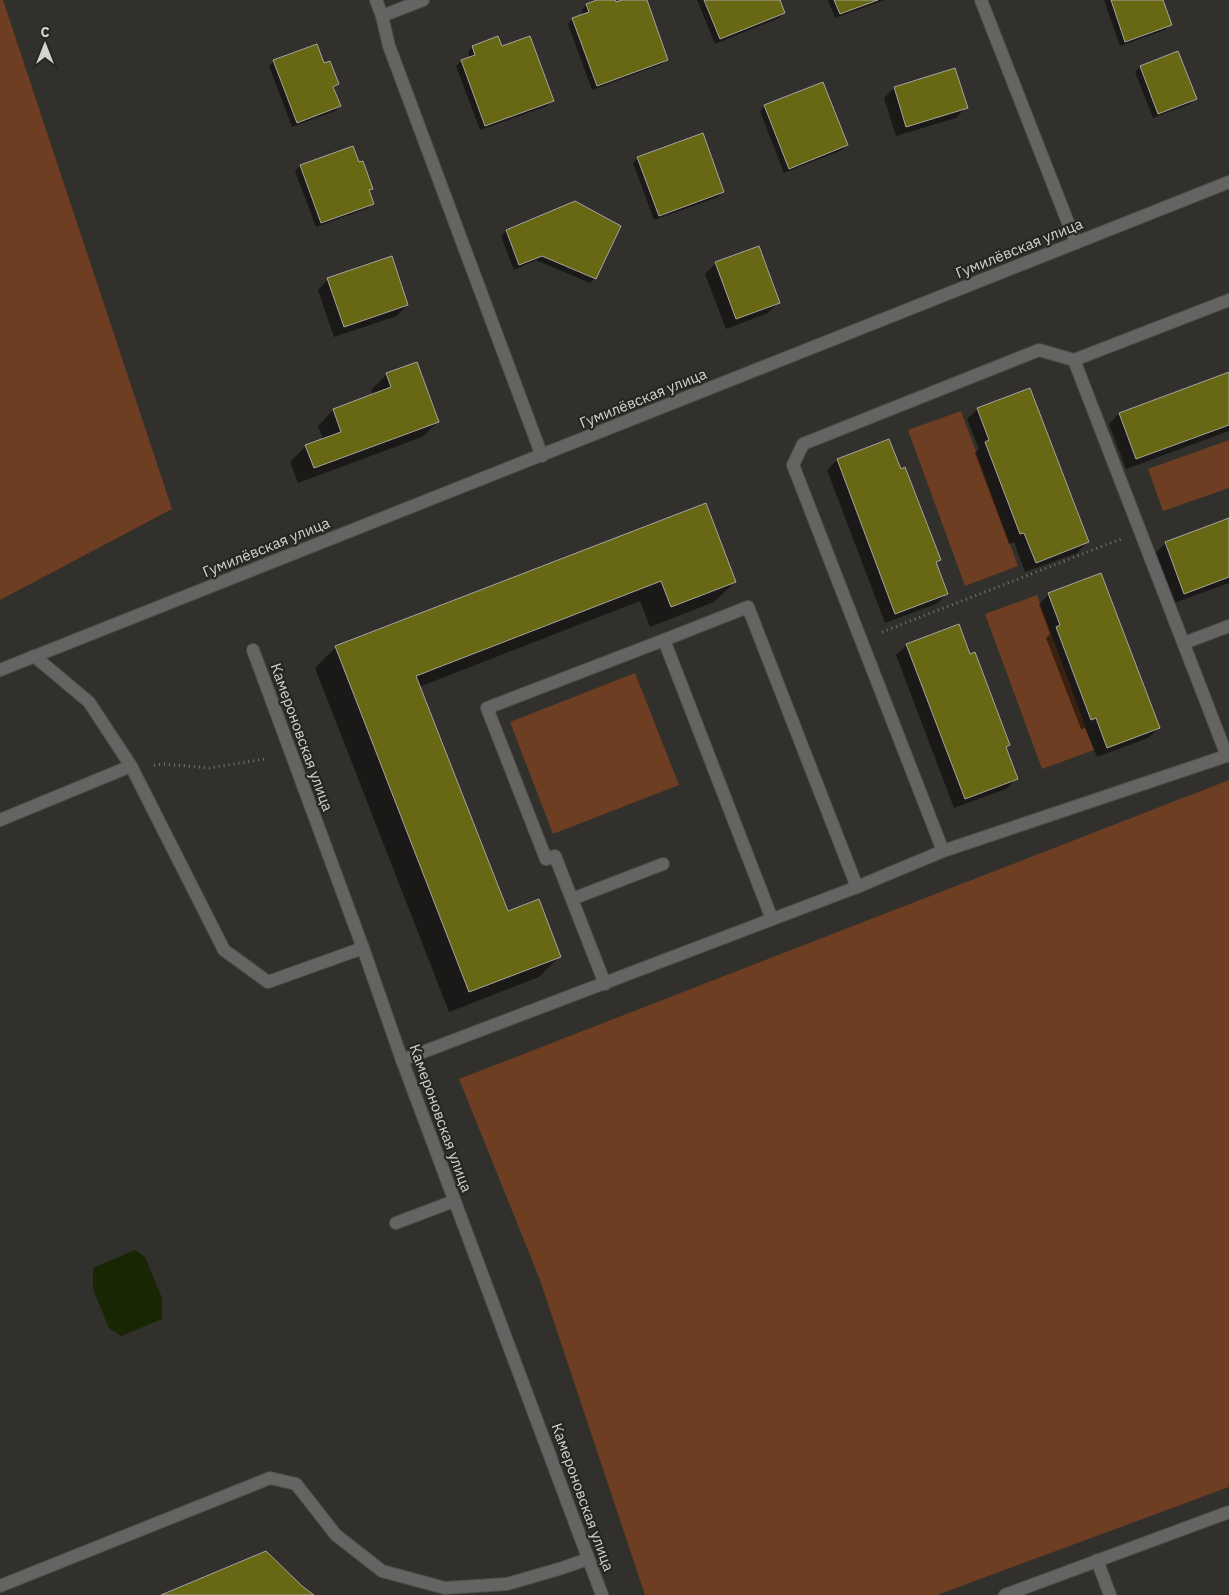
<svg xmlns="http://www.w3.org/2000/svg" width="1229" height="1595" viewBox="0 0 1229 1595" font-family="'IBM Plex Sans',sans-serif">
<rect width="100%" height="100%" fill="#31302d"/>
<g fill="#6d3e21">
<polygon points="0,0 3,0 172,509 0,600"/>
<polygon points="961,411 1018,566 965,586 908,430"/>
<polygon points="1229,440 1229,488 1163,511 1148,469"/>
<polygon points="1037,595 1094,750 1042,769 985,614"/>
<polygon points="635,673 679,785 553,834 510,722"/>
<polygon points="1229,780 1229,1487 937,1595 645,1595 540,1280 459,1079"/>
</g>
<polygon fill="#192603" points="135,1250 145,1257 162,1298 162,1319 121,1336 109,1328 93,1289 93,1268"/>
<g fill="#0007">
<polygon points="601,0 614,0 615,4 625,0 645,0 667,59 662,64 592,90 568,24 573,19 583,16 582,10 586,5"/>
<polygon points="697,0 778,0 784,13 779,18 715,44"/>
<polygon points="828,0 885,0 835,18"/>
<polygon points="1104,0 1161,0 1170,25 1165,30 1120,46"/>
<polygon points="472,47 501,48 552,101 547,106 480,130 456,66 461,61 470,58 468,52"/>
<polygon points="1178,53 1195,99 1190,104 1153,118 1135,72 1140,67"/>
<polygon points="274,61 323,64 338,84 333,89 340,106 335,111 292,127 269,66"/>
<polygon points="894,88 966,107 956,118 896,136 884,98"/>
<polygon points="765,106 847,145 842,150 784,173 760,111"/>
<polygon points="353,148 358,164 372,188 369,192 373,203 368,208 316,227 295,171 300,166"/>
<polygon points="638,158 723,192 718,197 654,220 633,163"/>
<polygon points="575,202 595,278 590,283 536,260 514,270 501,236 506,231"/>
<polygon points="716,263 778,303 768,313 726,329 705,274"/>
<polygon points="328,279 407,305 397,316 334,337 318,290"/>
<polygon points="1229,373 1229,431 1126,469 1109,424 1119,414"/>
<polygon points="387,374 438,422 422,437 298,483 290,462 306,446 323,440 318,426 333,410 373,395 371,390"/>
<polygon points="978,409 1087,542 1077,553 1025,572 1014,542 1009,544 975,453 979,449 967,419"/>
<polygon points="837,460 939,560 936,563 947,594 936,604 885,623 827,470"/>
<polygon points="705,505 735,582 714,602 650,627 640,601 419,687 507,913 559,957 539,977 449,1012 315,668 336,647"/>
<polygon points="1229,519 1229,583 1174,603 1155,553 1166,543"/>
<polygon points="1049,594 1159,728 1148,738 1097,757 1085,728 1081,729 1046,638 1050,634 1039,604"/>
<polygon points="907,645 1008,745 1005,748 1016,779 1006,789 954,808 896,655"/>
</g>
<g fill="#686713" stroke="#a5a5a1">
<polygon points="597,0 615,0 616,2 622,0 647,0 668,60 597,86 572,18 589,12 586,4"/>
<polygon points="704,0 780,0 785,13 720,39"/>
<polygon points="834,0 878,0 840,14"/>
<polygon points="1111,0 1163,0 1172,25 1125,42"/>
<polygon points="498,36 502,46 530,36 554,101 485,126 461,60 475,55 472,46"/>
<polygon points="317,44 324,63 330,61 339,84 333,87 341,106 297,123 273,60"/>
<polygon points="1178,51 1197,99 1158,114 1140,66"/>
<polygon points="955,68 968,108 906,127 894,87"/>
<polygon points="823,82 848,145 789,169 764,105"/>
<polygon points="703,133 724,192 659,216 637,157"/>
<polygon points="353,146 359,162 363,161 373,189 369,190 374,204 321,223 300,165"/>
<polygon points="575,201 621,226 596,279 542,256 519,265 506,230"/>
<polygon points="759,246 780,303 736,319 715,262"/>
<polygon points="392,256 408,305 344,327 327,278"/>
<polygon points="417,362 439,422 314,468 305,445 341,432 333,409 391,387 386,373"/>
<polygon points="1229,372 1229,425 1136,459 1119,413"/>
<polygon points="1030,388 1089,542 1036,563 1024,533 1020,534 985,442 989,440 977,408"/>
<polygon points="889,439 901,469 905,467 941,560 936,562 948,594 895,614 837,459"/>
<polygon points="706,503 736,582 671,607 661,581 416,676 508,911 539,899 561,957 469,992 335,646"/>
<polygon points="1229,518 1229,577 1184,594 1165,542"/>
<polygon points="1101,573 1160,728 1107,748 1096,718 1091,720 1056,627 1060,625 1048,593"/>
<polygon points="959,624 970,654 975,652 1010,745 1006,747 1018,779 965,799 906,644"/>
<polygon points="266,1551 302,1586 314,1595 161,1595"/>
</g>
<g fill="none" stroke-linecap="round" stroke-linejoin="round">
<g stroke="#4e4d4b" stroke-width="14">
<g id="service">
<polyline points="376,0 382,16"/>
<polyline points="423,0 382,16 389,46 542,456"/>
<polyline points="981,0 1076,243"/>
<polyline points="1184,643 1229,626"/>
<polyline points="34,656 89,702 131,766"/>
<polyline points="0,670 68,643"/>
<polyline points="1227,756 1074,360 1229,300"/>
<polyline points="0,820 131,766 224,950 268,982 363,948"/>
<polyline points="943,851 793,465 803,444 1039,350 1074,360"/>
<polyline points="572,899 663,864"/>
<polyline points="772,919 664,640 748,607 857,887"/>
<polyline points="605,984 555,856 546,859 487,708 664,640"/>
<polyline points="402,1060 857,887 943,851 1229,755"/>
<polyline points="396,1223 454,1201"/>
<polyline points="1097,1560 1110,1595"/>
<polyline points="0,1586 270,1478 296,1484 336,1535 382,1571 445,1588 507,1584 559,1569 588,1559"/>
<polyline points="1005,1595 1229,1512"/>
</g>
</g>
<g stroke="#4e4d4b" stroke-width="14">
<g id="minor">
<polyline points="68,643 1229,182"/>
<polyline points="253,650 363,948 402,1060 602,1595"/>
</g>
</g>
<g stroke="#777674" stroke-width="3" stroke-dasharray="1 4" stroke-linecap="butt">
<polyline points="882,632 1121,539"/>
<polyline points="154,765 164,764 209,768 265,759"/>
</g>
<use href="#service" stroke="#656463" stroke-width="12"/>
<use href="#minor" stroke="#656463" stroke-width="12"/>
</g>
<g text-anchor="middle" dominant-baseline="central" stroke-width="4.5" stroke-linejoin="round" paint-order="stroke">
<g font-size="15" fill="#d3d3d1" stroke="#272623">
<text transform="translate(1019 248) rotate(-22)">Гумилёвская улица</text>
<text transform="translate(643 398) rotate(-22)">Гумилёвская улица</text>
<text transform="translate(266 547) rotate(-22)">Гумилёвская улица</text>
<text transform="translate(302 737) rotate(70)">Камероновская улица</text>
<text transform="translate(441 1118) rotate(70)">Камероновская улица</text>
<text transform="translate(583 1497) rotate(70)">Камероновская улица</text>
</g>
</g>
<g transform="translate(45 45)" stroke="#272623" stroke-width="4" paint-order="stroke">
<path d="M0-4L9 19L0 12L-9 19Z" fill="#d3d3d1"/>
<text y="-8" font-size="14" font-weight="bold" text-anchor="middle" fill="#d3d3d1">С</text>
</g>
</svg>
